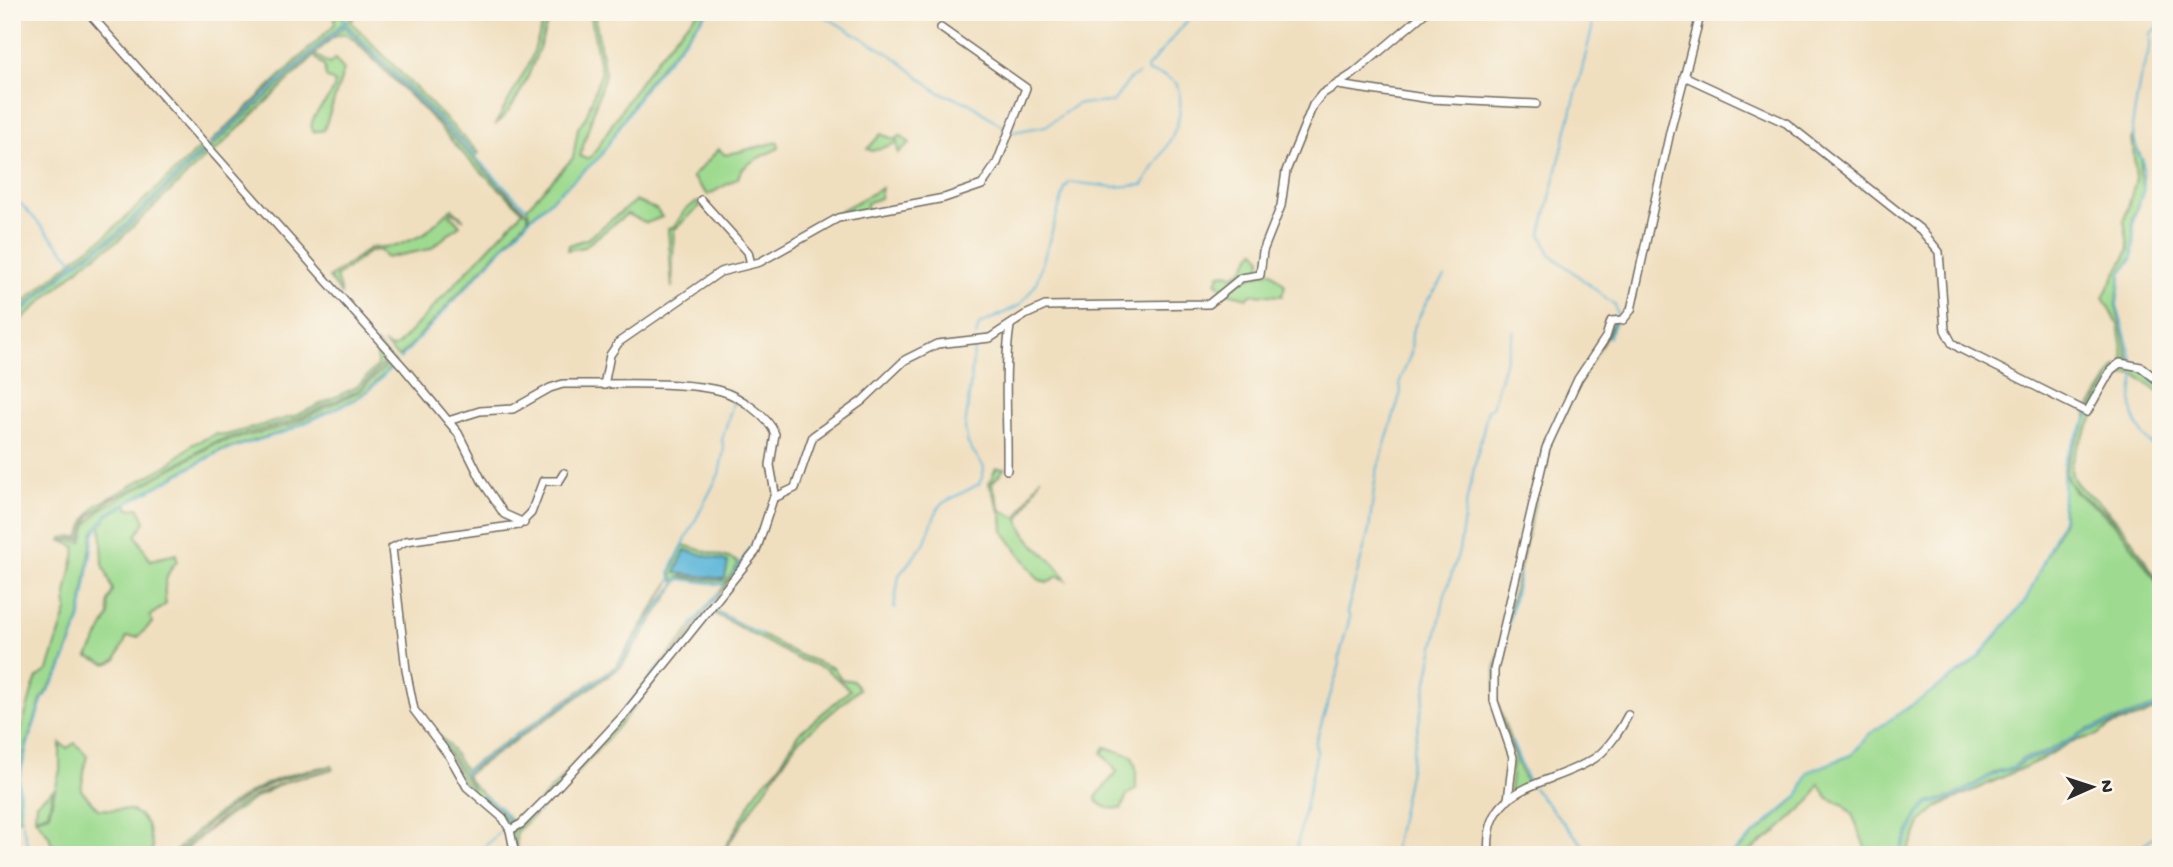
<svg xmlns="http://www.w3.org/2000/svg" width="2173" height="867" viewBox="0 0 2173 867" font-family="'Gochi Hand',sans-serif">
<rect width="100%" height="100%" fill="#fbf7ec"/>
<filter id="ink" filterUnits="userSpaceOnUse"><feTurbulence type="fractalNoise" baseFrequency=".0143" numOctaves="2"/><feDisplacementMap in="SourceGraphic" scale="14" xChannelSelector="R" yChannelSelector="G"/><feConvolveMatrix kernelMatrix="1 2 1 2 8 2 1 2 1" color-interpolation-filters="sRGB"/></filter>
<filter id="wash" filterUnits="userSpaceOnUse"><feTurbulence type="fractalNoise" baseFrequency=".00686" numOctaves="4" result="noise"/><feDisplacementMap in="SourceGraphic" scale="28" xChannelSelector="R" yChannelSelector="G"/><feGaussianBlur stdDeviation="1.57" result="paint"/><feColorMatrix in="noise" values="0 0 0 0 0 0 0 0 0 0 0 0 0 0 0 0 0 1.4 0 .05"/><feComposite in="paint" operator="in"/></filter>
<g filter="url(#wash)">
<rect width="100%" height="100%" fill="#f0dfbf"/>
<g fill="#9edb90" stroke="#64835e" stroke-width="2" fill-rule="evenodd">
<polygon points="334,12 344,18 343,23 209,144 335,24"/>
<polygon points="353,12 357,12 351,22 479,153 476,155 345,23"/>
<path d="M547,12H550L549,18C539,50 522,103 495,125L530,62Z"/>
<path d="M590,12H594L605,74L580,156L586,159L592,156C623,107 656,52 699,12H707L646,84L600,157L530,218L527,207L573,158L578,128L586,117L601,73Z"/>
<path d="M344,26L528,214V219L399,358L383,343L392,348L397,346L523,211L469,160L425,111L354,40L344,34L333,37L315,54L329,64L335,59L344,70L324,130L313,132C305,115 333,102 335,83L326,77L324,66L314,56L214,152L210,148Z"/>
<polygon points="881,134 896,140 900,135 910,143 898,153 897,143 872,151 867,149"/>
<polygon points="2132,136 2142,160 2140,171 2144,189 2133,218 2133,257 2121,273 2116,305 2129,359 2133,363 2124,360 2118,325 2103,297 2129,250 2124,221 2136,179"/>
<path d="M778,142L779,148C767,154 741,163 738,178L708,195L692,177L719,149L725,155Z"/>
<polygon points="203,145 205,148 117,233 76,262 74,259 107,235"/>
<polygon points="207,150 210,153 119,240 86,262 12,328 12,321 76,264 119,235"/>
<polygon points="882,188 880,198 867,203 867,209 837,216 840,211"/>
<polygon points="635,201 656,209 662,217 647,223 627,214 584,247 568,250 569,245 587,239"/>
<polygon points="697,202 700,206 674,230 672,288 668,229 674,227 685,210"/>
<polygon points="452,208 464,220 452,212 450,215 460,225 430,249 386,258 380,250 370,251 336,277 342,295 329,278 370,248 396,246 423,235"/>
<polygon points="1255,250 1261,257 1260,271 1245,275 1226,290 1216,282 1220,274 1229,273 1232,276 1242,270"/>
<polygon points="72,261 74,263 12,318 12,312"/>
<polygon points="1271,271 1285,285 1282,296 1253,294 1247,298 1227,293 1241,280"/>
<polygon points="1614,321 1616,322 1585,372 1547,450 1496,673 1496,699 1523,776 1530,784 1509,798 1514,757 1495,701 1495,670 1547,449 1579,380"/>
<polygon points="377,344 389,358 359,390 290,422 214,442 141,486 111,499 90,516 81,539 61,538 79,537 87,518 97,505 168,465 193,444 216,434 226,435 295,416 357,387 377,366"/>
<polygon points="392,360 395,363 368,390 355,399 286,431 219,451 107,514 93,534 80,618 60,671 42,698 27,744 18,781 20,819 12,821 12,762 33,688 37,678 48,670 67,610 66,593 76,547 60,540 82,542 87,525 101,509 215,444 290,425 360,391"/>
<path d="M2116,366L2141,368L2161,384V395L2135,374L2121,376C2109,395 2073,445 2071,466C2070,487 2091,494 2103,506C2127,529 2144,558 2161,585C2141,562 2127,534 2105,512C2092,500 2065,491 2066,470C2066,450 2100,399 2110,379L2087,419V412Z"/>
<polygon points="2084,426 2065,460 2064,474 2075,492 2103,513 2125,536 2161,588 2161,705 2089,729 2044,753 2022,759 2013,768 1998,771 1952,797 1928,803 1918,814 1897,855 1868,855 1852,814 1844,805 1828,798 1819,784 1811,800 1774,834 1743,855 1731,855 1798,797 1808,772 1852,755 1869,734 1962,671 1980,656 2026,600 2063,520 2063,465"/>
<path d="M996,468H1005L992,483L1001,510L1017,518L1041,477L1019,520C1028,548 1055,556 1066,580L1058,576L1047,583L1038,579L1003,531L1002,516L989,484Z"/>
<path d="M771,503C766,518 762,535 755,549C744,568 725,585 711,602C684,635 540,827 510,827L496,809L472,793L463,782L450,757L419,718L448,744L465,770L616,666L671,580L618,666L465,772L463,773L439,737L469,784L474,790L464,775L619,667L655,609L680,578L622,666L466,775C478,796 501,803 514,825C503,815 498,803 482,796L500,809L511,825L513,826L518,824L608,730L731,579L755,543Z"/>
<path d="M127,504L129,509L139,508L145,522L136,535L150,560L176,554L177,561C165,573 163,588 166,604L150,616L152,623L138,637H127L116,660L107,664L88,657L109,616L108,602L113,590L103,564L101,525L108,515Z"/>
<path d="M683,545L732,559L739,563L724,585L680,577L674,581L671,572ZM685,550L702,556L723,581L682,576Z"/>
<path d="M712,609L799,655L834,668L841,679L854,681L859,689L797,742L721,855L759,788L778,768L798,734L850,690L826,669L796,658L710,611C650,688 590,767 516,832L517,855L511,832L548,799Z"/>
<polygon points="2161,707 2143,716 2110,726 2097,735 2071,742 2042,759 1937,807 1921,822 1906,855 1899,855 1919,814 1929,804 1952,799 1999,772 2014,769 2023,761 2045,755 2089,731"/>
<polygon points="60,743 67,748 75,743 87,755 81,790 98,809 130,810 139,815 147,824 153,848 149,855 55,855 49,836 35,818 49,814 60,770"/>
<polygon points="1105,747 1132,756 1136,768 1136,789 1127,795 1121,809 1108,808 1097,802 1096,797 1117,772 1102,753"/>
<path d="M333,766C281,776 252,789 210,823C198,832 185,851 172,855C216,809 269,771 333,766Z"/>
<path d="M334,769L287,781L258,796L213,826L180,855C228,807 267,781 334,769Z"/>
<polygon points="53,790 48,813 35,817 36,803"/>
</g>
<polygon fill="#5bb7d9" stroke="#437182" stroke-width="2" points="685,550 728,562 725,579 675,573"/>
<g fill="none" stroke-linecap="round" stroke-linejoin="round">
<g stroke="#5bb7d9" stroke-width="2">
<polyline points="340,12 345,18 344,24 526,208"/>
<polyline points="817,12 893,56 938,92 969,103 1007,129"/>
<polyline points="1592,12 1592,29 1541,234 1550,254 1615,305 1618,318"/>
<polyline points="1013,132 1046,126 1077,104 1113,102 1130,79 1139,74"/>
<polyline points="210,145 344,24"/>
<polyline points="20,203 76,264"/>
<polyline points="12,320 76,264 118,234 206,149"/>
<path d="M976,336L979,325L1020,305L1036,284L1065,188L1070,182L1113,187L1143,185C1160,154 1192,121 1176,83L1165,76L1148,72L1147,68L1195,12"/>
<polyline points="1609,338 1615,324"/>
<polyline points="400,359 530,219 600,157 647,85 708,12"/>
<polyline points="2133,362 2117,305 2121,273 2133,258 2134,218 2144,189 2143,160 2138,154 2132,127 2140,79 2150,48 2150,33 2161,25"/>
<path d="M2135,374C2127,418 2134,424 2161,456"/>
<polyline points="2151,379 2161,388"/>
<polyline points="733,575 758,535"/>
<polyline points="672,581 670,573 672,566 719,474 724,450 722,440 734,400"/>
<polyline points="894,608 899,575 924,544 937,510 943,503 979,484 983,475 984,467 968,444 965,429 975,343"/>
<polyline points="712,610 761,635"/>
<polyline points="691,626 718,593"/>
<polyline points="1498,670 1520,573"/>
<polyline points="651,675 659,666"/>
<polyline points="625,708 637,693"/>
<polyline points="1512,742 1529,783"/>
<polyline points="463,773 618,666 678,579 724,585"/>
<polyline points="1533,788 1592,855"/>
<polyline points="483,796 501,808 509,821"/>
<polyline points="536,813 571,777"/>
<polyline points="21,819 19,781 28,744 43,699 61,671 81,618 94,535 107,514 220,452 286,432 355,400 369,391 395,364"/>
<polyline points="22,822 30,855"/>
<polyline points="476,855 505,827"/>
<polyline points="1295,855 1317,751 1315,744 1340,664 1339,658 1350,617 1347,612 1369,530 1376,474 1401,392 1400,381 1411,353 1412,332 1426,302 1445,277"/>
<polyline points="1393,855 1432,656 1445,595 1459,551 1467,499 1488,409 1492,407 1514,331"/>
<polyline points="1730,855 1798,796 1808,772 1852,754 1869,734 1961,671 1979,656 2026,600 2062,519 2064,459 2090,414"/>
<polyline points="1898,855 1919,814 1928,804 1952,798 1999,772 2014,768 2022,760 2045,754 2089,730 2161,706"/>
<polyline points="2127,855 2161,832"/>
</g>
</g>
</g>
<g filter="url(#ink)">
<g fill="none" stroke-linecap="round" stroke-linejoin="round">
<g stroke="#706a5f" stroke-width="10">
<g id="street">
<polyline points="88,12 404,368 458,433 482,481 504,514 524,523"/>
<polyline points="1684,76 1786,123 1921,230 1939,252 1945,330 1952,343 1961,349 2087,412 2111,370 2120,363 2141,367 2161,383"/>
<polyline points="1338,85 1431,99 1536,104"/>
<polyline points="701,200 748,252 751,264"/>
<polyline points="604,385 610,355 619,342 720,272 760,262 838,218 944,198 982,185 997,163 1026,88 941,28"/>
<path d="M448,421L480,411L513,409L550,388L563,384C606,385 681,380 721,391C739,396 768,416 775,434L770,465L775,493L756,551L624,715L547,798L521,824L510,830"/>
<path d="M1007,470C1008,423 1003,372 1010,326"/>
<polyline points="774,498 795,488 813,436 862,401 905,360 937,344 990,338 1025,315 1045,306 1209,304 1241,278 1260,275 1263,251 1281,206 1286,171 1313,105 1322,94 1353,74 1426,12"/>
<polyline points="1508,800 1513,757 1494,701 1494,670 1546,448 1578,379 1606,337 1611,321 1623,320 1631,310 1670,132 1701,12"/>
<polyline points="515,855 510,830 503,818 467,787 450,757 414,710 406,670 392,548 406,541 519,525 531,513 543,481 559,481 564,473"/>
<path d="M1489,855C1482,782 1550,787 1595,758C1608,749 1621,729 1628,715"/>
</g>
</g>
<use href="#street" stroke="#fff" stroke-width="7"/>
</g>
</g>
<rect width="2173" height="867" fill="none" stroke="#fbf7ec" stroke-width="42"/>
<g transform="translate(2092 787) rotate(87)" stroke="#fbf7ec" stroke-width="5" paint-order="stroke">
<path d="M0-5L12 26L0 18L-12 26Z" fill="#2b2b2b"/>
<text y="-10" font-size="19" font-weight="bold" text-anchor="middle" fill="#2b2b2b">N</text>
</g>
</svg>
